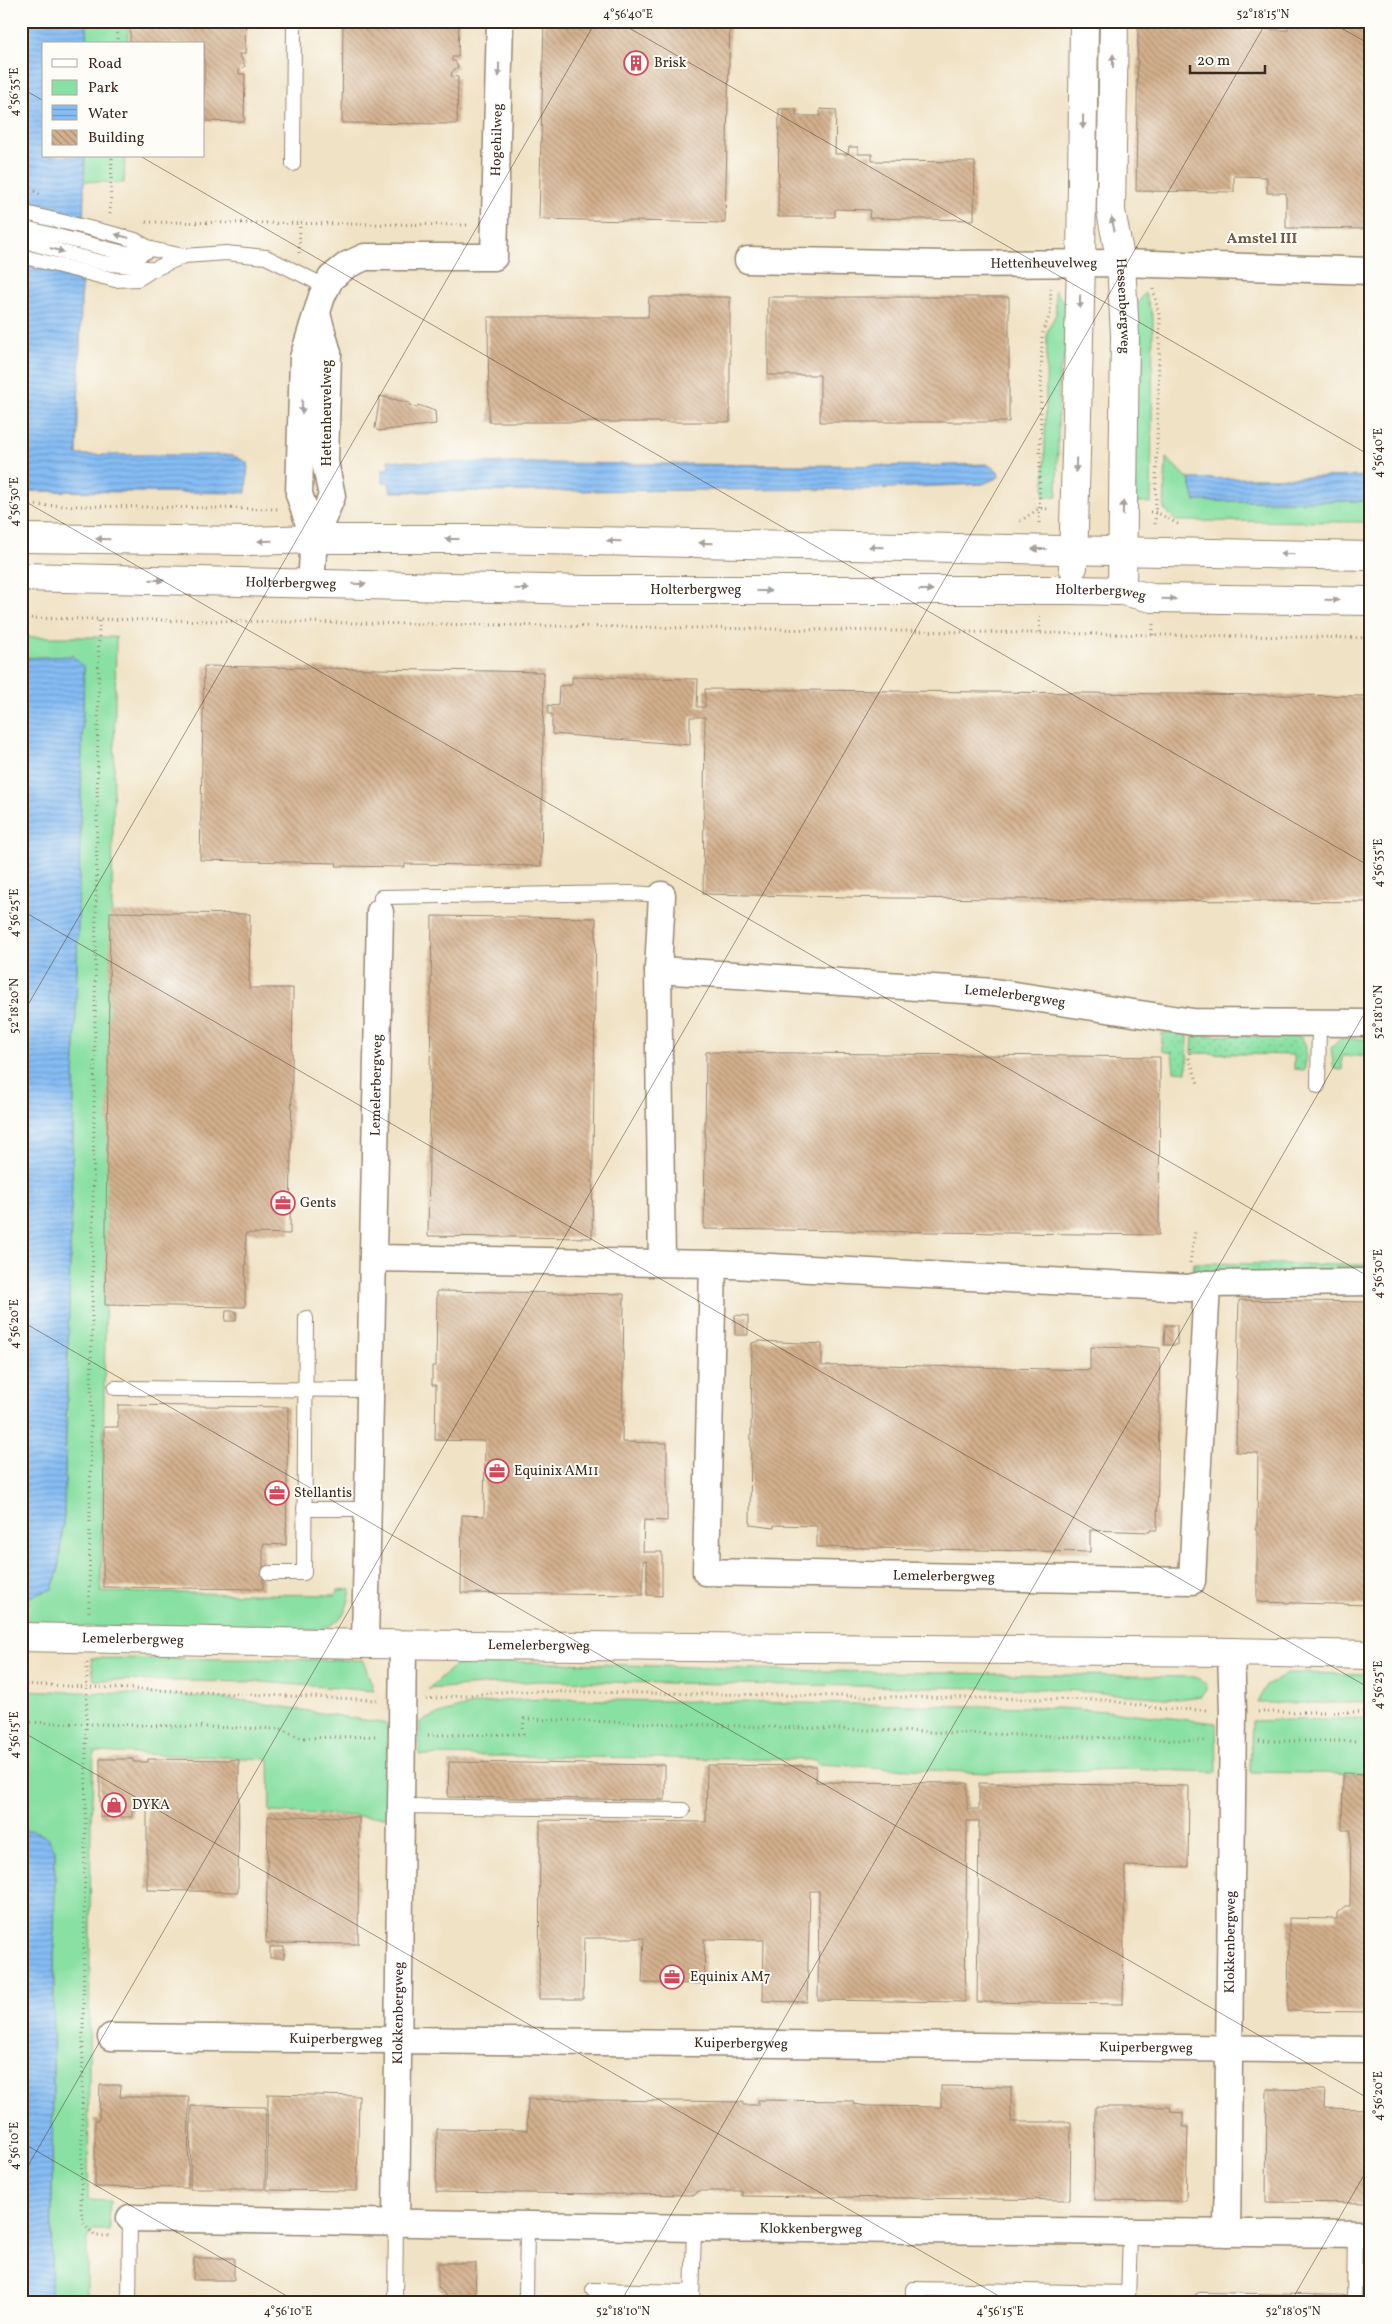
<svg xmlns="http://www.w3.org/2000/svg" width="1392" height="2324" viewBox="0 0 1392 2324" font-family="Vollkorn,serif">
<defs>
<pattern id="garden-dots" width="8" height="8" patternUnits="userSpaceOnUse" patternTransform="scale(1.25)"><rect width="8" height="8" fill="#89e0a3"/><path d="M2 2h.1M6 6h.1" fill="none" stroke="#77c08c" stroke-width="1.8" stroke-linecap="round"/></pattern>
<pattern id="water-rules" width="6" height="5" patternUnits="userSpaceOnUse" patternTransform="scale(1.25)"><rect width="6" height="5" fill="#85bcf4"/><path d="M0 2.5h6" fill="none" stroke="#6e99c5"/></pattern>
<pattern id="building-back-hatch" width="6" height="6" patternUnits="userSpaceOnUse" patternTransform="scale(1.25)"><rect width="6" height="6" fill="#d3b08d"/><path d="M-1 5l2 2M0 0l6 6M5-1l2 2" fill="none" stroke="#ac8f73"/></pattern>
</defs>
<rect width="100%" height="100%" fill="#fdfcf7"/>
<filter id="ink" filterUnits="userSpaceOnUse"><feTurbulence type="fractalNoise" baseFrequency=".02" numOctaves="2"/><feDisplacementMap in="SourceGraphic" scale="10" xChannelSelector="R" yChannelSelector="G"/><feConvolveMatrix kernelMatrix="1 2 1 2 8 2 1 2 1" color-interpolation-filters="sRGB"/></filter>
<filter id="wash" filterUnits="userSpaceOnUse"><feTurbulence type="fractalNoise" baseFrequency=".0096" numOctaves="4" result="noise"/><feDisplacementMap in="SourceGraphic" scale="20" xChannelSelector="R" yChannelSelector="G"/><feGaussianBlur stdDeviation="1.12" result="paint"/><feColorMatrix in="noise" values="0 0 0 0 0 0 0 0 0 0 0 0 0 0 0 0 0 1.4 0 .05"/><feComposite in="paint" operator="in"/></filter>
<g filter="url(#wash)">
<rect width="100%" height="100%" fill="#f0e2c5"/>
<g fill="#89e0a3" stroke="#628560">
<polygon points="87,21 128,21 128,44 86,44"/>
<polygon points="85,156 125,156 124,183 84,181"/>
<polygon points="1055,290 1070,311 1071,336 1059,374 1057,496 1044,497 1047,332 1056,314"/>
<polygon points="1145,292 1153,318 1151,503 1135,502 1132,314"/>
<polygon points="1166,458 1189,479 1195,501 1371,501 1371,522 1176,521 1164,509"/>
<path d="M21,637H116L101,1592L336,1595L337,1590L351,1589C347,1613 342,1622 319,1630L21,1626V1596H32L52,1589L58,1571L64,1515L84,667L73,656L21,658Z"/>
<polygon points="1340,1039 1371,1039 1371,1056 1342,1056 1342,1070 1334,1069 1331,1048"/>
<polygon points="91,1658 363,1660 374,1691 262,1682 94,1680"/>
<polygon points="461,1660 823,1671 1195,1677 1206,1683 1206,1690 1201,1696 1178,1699 1054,1689 538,1681 428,1689"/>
<polygon points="1287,1673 1371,1674 1371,1703 1257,1703 1266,1686"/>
<polygon points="21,1690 189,1696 248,1701 388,1724 386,1817 270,1812 269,1759 94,1752 91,1821 88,2200 110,2201 109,2230 91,2230 87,2243 87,2303 51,2303 55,1850 33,1830 21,1831"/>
<path d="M549,1699L1038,1707L1108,1711L1216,1723L1217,1772L1126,1769L986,1773L817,1764V1760L419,1755L420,1722C465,1702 500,1700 549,1699Z"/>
<polygon points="1371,1718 1371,1774 1250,1772 1252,1721"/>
</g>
<g fill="url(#garden-dots)" stroke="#628560">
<polygon points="1162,1033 1188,1033 1187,1072 1174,1071 1172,1053 1162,1051"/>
<polygon points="1193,1035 1301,1037 1306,1046 1305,1070 1294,1069 1294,1055 1192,1053"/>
<polygon points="1194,1263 1371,1265 1371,1273 1193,1278"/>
</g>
<g fill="url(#water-rules)" stroke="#607389">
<polygon points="21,21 87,21 86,44 44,44 44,156 85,156 77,455 232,455 248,463 246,493 21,491"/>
<polygon points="388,460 422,462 924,466 987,464 998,471 999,477 983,484 871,489 391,492 389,483 382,482 382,470 389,468"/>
<polygon points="1371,476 1371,501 1195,501 1189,479"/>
<polygon points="73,656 84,667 64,1515 58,1571 52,1589 32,1596 21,1596 21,658"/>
<polygon points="33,1830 48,1838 55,1850 51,2303 21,2303 21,1831"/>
</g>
<g id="blocks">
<g fill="url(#building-back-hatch)">
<polygon points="130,21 246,21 245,54 239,54 245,66 239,70 239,74 245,74 244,122 204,121 204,44 130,44"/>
<polygon points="343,21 459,21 458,57 452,57 452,61 455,61 458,67 452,72 451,76 458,77 457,124 342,123"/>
<polygon points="544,21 730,21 725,223 539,219"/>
<polygon points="1288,21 1371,21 1371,229 1286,228 1286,193 1267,193 1267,177 1234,176 1234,192 1136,191 1138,28 1288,30"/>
<polygon points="779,109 796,109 796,116 820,116 820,109 836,110 835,154 848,154 849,147 858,147 858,154 872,154 872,161 975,162 974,220 869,218 870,210 835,209 835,217 778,217"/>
<polygon points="649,297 730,297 730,422 489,422 488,317 648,317"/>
<polygon points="768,297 1009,297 1009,422 820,422 820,375 768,375"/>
<polygon points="380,396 410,403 409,405 417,408 418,405 435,411 436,424 378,431 375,428"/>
<polygon points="204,666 544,672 541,866 405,864 405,867 336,866 337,863 200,860"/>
<polygon points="572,677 698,679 697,707 705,707 705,689 1365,696 1371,697 1371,902 894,898 703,894 705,717 690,717 690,745 552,734 552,714 548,714 548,705 558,706 559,686 572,685"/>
<polygon points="110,912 250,914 249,988 293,988 290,1234 246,1233 245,1307 105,1305"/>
<polygon points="432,916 596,918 592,1238 428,1236"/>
<polygon points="706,1052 1160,1057 1159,1235 704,1229"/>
<polygon points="437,1291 624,1294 622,1442 667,1443 667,1521 644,1520 643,1552 662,1552 662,1596 647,1595 647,1561 643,1561 643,1595 461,1593 462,1515 484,1516 485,1441 435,1440 436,1385 432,1385 432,1366 436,1366"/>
<polygon points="1239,1300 1371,1302 1371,1605 1257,1602 1257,1530 1255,1530 1257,1525 1258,1453 1236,1452 1237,1379 1235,1377 1237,1374"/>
<polygon points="226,1311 236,1311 236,1321 225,1321"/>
<polygon points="735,1315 748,1316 748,1335 735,1335"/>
<polygon points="1165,1325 1177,1325 1177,1345 1164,1345"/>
<polygon points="759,1341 822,1344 822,1366 883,1365 1090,1370 1090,1347 1135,1348 1136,1346 1160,1348 1157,1530 1150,1530 1150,1532 1090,1530 1090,1552 817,1547 817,1526 774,1525 774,1528 750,1525 752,1343"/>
<polygon points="118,1405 288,1407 286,1545 263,1544 263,1589 103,1587 104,1427 118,1427"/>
<polygon points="100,1759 133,1759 133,1762 148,1762 148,1759 239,1760 238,1892 147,1890 147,1806 132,1806 132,1817 100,1817"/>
<polygon points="449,1762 665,1765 665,1800 448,1797"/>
<polygon points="707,1765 816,1766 816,1782 967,1783 967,1809 979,1809 979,1783 1189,1786 1188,1867 1125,1866 1123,2004 977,2002 979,1821 967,1821 965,2002 818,2000 819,1891 810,1891 807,2002 763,2001 764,1940 704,1939 705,1984 642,1983 644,1938 584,1938 583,1999 539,1999 540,1820 706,1822"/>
<polygon points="1343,1773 1371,1774 1371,2012 1288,2011 1289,1918 1337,1919 1337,1913 1345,1906 1350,1906 1351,1830 1342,1830"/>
<polygon points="268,1816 359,1817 358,1944 266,1943"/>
<rect x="270" y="1947" width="14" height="11"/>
<polygon points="100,2085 121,2085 120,2097 189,2097 188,2188 95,2187 95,2120 99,2120"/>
<polygon points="941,2086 1011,2087 1011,2122 1071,2122 1070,2200 742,2196 742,2191 698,2191 695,2195 436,2192 437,2129 527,2130 528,2099 743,2102 743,2105 758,2105 758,2100 853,2101 853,2104 867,2106 941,2107"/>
<polygon points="1267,2089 1325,2090 1324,2108 1371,2109 1371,2203 1266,2202"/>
<polygon points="268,2094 359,2096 357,2191 267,2190"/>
<polygon points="191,2106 266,2107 265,2189 190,2189"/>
<polygon points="1095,2107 1170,2107 1171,2112 1183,2113 1183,2127 1188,2127 1186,2201 1094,2200"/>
<polygon points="194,2258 234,2258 234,2280 193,2280"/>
<polygon points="438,2263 476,2263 475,2300 451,2300 438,2287"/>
</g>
</g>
</g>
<g filter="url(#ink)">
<use href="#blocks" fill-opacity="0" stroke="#968672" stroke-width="1"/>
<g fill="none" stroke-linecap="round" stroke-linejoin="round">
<g stroke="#968672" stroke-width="16">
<g id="lane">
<polyline points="293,164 294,21"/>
<polyline points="21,212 110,233 135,240 151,249 184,256 226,253 266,257 327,287"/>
<polyline points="21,227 120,252 141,254 151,249"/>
<path d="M21,240C49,248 77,257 105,263C121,266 137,264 152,270"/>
<polyline points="21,256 115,280 138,279 152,270 184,256"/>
<polyline points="380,912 381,897 631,893 662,895"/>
<polyline points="1318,1086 1319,1023"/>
<polyline points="115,1388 371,1390"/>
<polyline points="304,1509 368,1509"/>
<polyline points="269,1573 304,1573 306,1318"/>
<polyline points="401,1806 683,1810"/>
<polyline points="593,2290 692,2292"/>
<polyline points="1128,2302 1130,2232"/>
<polyline points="129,2303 130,2218"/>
<polyline points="395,2303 396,2222"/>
<polyline points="526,2303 527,2224"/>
<polyline points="692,2303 694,2228"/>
<polyline points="913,2303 913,2289 1128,2293"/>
<polyline points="1201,2303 1201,2300 1346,2303"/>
<polyline points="1354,2303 1355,2234"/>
</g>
</g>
<g stroke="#968672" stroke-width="29">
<g id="street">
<path id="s1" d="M748,260L944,264L1121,263L1371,271"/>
<path id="s2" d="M314,539L299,494L303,358L322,296L331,278L347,265L365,257H494L500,21"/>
<polyline points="311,583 314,539 332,496 325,462 328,353 317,314"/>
<path id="s3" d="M658,970L994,992L1193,1022L1371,1023"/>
<polyline points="374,1258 713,1264 1189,1288 1207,1284 1371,1282"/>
<polyline points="662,1263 658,970 662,895"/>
<path id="s4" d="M713,1264L706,1572L1192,1581L1207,1284"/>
<path id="s5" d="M365,1644L380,912"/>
<path id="s6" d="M111,2037L1371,2050"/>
<path id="s7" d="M130,2218L694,2228L1371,2234"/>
<path id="s8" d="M396,2222L403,1644"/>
<path id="s9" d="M1227,2233L1233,1711L1231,1652"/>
</g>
</g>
<g stroke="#968672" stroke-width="30">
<g id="secondary">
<path id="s10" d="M1114,21L1111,211L1121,263L1125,335L1122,591"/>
<polyline points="21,538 249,541 314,539 488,539 1371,556"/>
<polyline points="1073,567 1081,263 1084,21"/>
<path id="s11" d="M21,577L585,590H1073L1122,591L1152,598L1371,601"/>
<path id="s12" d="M21,1637L365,1644L1231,1652L1371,1655"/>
</g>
</g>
<g stroke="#968672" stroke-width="3" stroke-dasharray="1 4" stroke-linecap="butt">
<polyline points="117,44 118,21"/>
<polyline points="21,184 43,196"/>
<polyline points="110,214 112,156"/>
<polyline points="146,222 470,225"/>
<polyline points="299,253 300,223"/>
<polyline points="1153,289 1160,319 1155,527"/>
<polyline points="21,505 277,509"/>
<polyline points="1150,512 1156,512 1178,524"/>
<polyline points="1020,521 1040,508 1049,509"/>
<polyline points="1039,523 1042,335 1050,314 1051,288"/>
<polyline points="1039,616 1040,634"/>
<polyline points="21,618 1371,638"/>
<polyline points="1153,635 1153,623"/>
<polyline points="1190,1048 1189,1058 1198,1083"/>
<polyline points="1190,1263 1195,1232"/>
<polyline points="89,1612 99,619"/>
<polyline points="87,1663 81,2210 84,2223 95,2236 112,2236"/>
<polyline points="21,1684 378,1700"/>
<polyline points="426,1699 512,1691 1105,1700 1163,1709 1209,1710"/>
<polyline points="1258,1712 1371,1712"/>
<polyline points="21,1722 281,1729 301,1738 377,1736"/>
<polyline points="428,1735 523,1734 524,1719 1208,1741"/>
<polyline points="1259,1741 1371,1741"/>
</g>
<use href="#lane" stroke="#fff" stroke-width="14"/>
<use href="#street" stroke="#fff" stroke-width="26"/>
<use href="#secondary" stroke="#fff" stroke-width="28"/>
</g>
<defs><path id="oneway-solid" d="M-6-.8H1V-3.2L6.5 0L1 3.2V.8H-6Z" transform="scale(1.25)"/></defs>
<g fill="#a79f9a">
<use href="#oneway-solid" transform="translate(1113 61) rotate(-89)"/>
<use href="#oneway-solid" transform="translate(499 70) rotate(91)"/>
<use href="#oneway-solid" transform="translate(1083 122) rotate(91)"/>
<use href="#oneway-solid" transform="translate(1113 224) rotate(-102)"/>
<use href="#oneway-solid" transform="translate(122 236) rotate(-165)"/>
<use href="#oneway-solid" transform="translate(57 250) rotate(16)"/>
<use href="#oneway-solid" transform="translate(1080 302) rotate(91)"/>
<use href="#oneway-solid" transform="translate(302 407) rotate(92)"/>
<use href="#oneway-solid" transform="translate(1076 465) rotate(91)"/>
<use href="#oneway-solid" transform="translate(1123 508) rotate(-89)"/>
<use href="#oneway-solid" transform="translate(103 539) rotate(-179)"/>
<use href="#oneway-solid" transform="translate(452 539) rotate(180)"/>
<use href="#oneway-solid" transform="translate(265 541) rotate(178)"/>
<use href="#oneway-solid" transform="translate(614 541) rotate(-179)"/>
<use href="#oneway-solid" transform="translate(706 543) rotate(-178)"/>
<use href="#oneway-solid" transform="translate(876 547) rotate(-179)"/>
<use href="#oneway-solid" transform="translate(1039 549) rotate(-180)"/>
<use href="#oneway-solid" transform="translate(1287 554) rotate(-179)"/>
<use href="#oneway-solid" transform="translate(157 580) rotate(1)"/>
<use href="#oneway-solid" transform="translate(359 584) rotate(2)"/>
<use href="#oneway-solid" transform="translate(522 589) rotate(2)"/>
<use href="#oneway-solid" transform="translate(926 590)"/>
<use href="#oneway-solid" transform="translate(764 591)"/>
<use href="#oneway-solid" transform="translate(1169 599) rotate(1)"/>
<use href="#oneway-solid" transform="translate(1332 600) rotate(1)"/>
</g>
</g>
<path fill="none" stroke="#3b2a1e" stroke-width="1" stroke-opacity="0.45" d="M617,21L1371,456M1329,21L1371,45M21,88L44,101M140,156L1371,867M21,499L1371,1278M21,910L1371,1689M21,1017L596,21M21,1321L1371,2100M21,1731L1011,2303M21,2142L299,2303M21,2178L1267,21M620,2303L1371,1002M1290,2303L1371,2163"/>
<defs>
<g id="building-ring" transform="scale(1.25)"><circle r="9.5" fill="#fdfcf7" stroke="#d1495b" stroke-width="1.5"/><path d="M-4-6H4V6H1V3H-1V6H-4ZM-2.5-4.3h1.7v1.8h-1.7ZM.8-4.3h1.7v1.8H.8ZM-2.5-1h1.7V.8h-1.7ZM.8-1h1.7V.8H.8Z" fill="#d1495b"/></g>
<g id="office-ring" transform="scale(1.25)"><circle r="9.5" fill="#fdfcf7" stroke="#d1495b" stroke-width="1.5"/><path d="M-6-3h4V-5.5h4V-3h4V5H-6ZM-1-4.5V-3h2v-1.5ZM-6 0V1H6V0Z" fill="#d1495b"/></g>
<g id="shop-ring" transform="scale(1.25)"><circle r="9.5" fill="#fdfcf7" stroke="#d1495b" stroke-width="1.5"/><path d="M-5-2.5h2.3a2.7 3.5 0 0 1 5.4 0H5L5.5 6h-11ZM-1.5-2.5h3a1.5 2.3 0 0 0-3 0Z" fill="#d1495b"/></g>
</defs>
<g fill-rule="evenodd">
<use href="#building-ring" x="636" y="63"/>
<use href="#office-ring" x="283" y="1203"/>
<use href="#office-ring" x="497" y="1471"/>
<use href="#office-ring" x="277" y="1493"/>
<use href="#shop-ring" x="114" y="1805"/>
<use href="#office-ring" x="672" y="1977"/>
</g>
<g text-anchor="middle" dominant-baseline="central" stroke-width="4" stroke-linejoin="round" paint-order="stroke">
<g font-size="14" fill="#3b2a1e" stroke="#fdfcf7" text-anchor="start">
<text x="654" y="63">Brisk</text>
<text x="300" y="1203">Gents</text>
<text x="514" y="1471">Equinix AM11</text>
<text x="294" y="1493">Stellantis</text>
<text x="132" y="1805">DYKA</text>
<text x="690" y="1977">Equinix AM7</text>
</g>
<g font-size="14" fill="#3b2a1e" stroke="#fdfcf7">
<text stroke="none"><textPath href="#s2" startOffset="555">Hogehilweg</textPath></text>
<text stroke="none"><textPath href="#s1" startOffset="296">Hettenheuvelweg</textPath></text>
<text stroke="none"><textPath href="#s10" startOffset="286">Hessenbergweg</textPath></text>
<text transform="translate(327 413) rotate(-90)">Hettenheuvelweg</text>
<text stroke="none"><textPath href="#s11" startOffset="270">Holterbergweg</textPath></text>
<text stroke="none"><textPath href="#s11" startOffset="675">Holterbergweg</textPath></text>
<text stroke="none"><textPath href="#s11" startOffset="1080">Holterbergweg</textPath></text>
<text stroke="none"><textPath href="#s3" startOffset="358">Lemelerbergweg</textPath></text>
<text stroke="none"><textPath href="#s5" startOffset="559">Lemelerbergweg</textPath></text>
<text stroke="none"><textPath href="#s4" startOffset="546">Lemelerbergweg</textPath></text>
<text stroke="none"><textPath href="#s12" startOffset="112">Lemelerbergweg</textPath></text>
<text stroke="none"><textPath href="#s12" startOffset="518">Lemelerbergweg</textPath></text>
<text stroke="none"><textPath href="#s9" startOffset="291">Klokkenbergweg</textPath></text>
<text stroke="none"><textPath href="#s8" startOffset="209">Klokkenbergweg</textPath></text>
<text stroke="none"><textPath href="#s6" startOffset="225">Kuiperbergweg</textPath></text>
<text stroke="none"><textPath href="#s6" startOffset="630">Kuiperbergweg</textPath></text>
<text stroke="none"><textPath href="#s6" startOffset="1035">Kuiperbergweg</textPath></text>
<text stroke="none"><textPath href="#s7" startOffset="681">Klokkenbergweg</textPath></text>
</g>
<g font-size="15" font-weight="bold" fill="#705945" stroke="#fdfcf7">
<text x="1262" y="239">Amstel III</text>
</g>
</g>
<rect width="1392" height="2324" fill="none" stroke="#fdfcf7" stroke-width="55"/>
<rect x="42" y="42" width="162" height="115" fill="#fdfcf7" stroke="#afa8a0"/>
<rect x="52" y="59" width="25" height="8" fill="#ffffff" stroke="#afa8a0"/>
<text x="88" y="68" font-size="15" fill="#3b2a1e">Road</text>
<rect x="52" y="80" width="25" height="15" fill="#89e0a3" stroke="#afa8a0"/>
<text x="88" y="92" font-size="15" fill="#3b2a1e">Park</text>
<rect x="52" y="105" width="25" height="15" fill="url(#water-rules)" stroke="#afa8a0"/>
<text x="88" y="118" font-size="15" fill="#3b2a1e">Water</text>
<rect x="52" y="130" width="25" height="15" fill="url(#building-back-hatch)" stroke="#afa8a0"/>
<text x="88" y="142" font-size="15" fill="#3b2a1e">Building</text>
<path d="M1190 65v8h75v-8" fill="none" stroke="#3b2a1e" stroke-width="2.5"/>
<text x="1197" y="65" font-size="15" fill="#3b2a1e" stroke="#fdfcf7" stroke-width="4" paint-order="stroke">20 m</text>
<rect x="28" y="28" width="1336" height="2268" fill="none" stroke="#3b2a1e" stroke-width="2"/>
<g font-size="12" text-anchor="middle" fill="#3b2a1e">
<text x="628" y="18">4°56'40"E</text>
<text x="1263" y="18">52°18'15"N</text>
<text transform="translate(14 92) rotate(-90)" y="4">4°56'35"E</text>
<text transform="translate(1378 453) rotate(-90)" y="4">4°56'40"E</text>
<text transform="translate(14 502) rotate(-90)" y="4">4°56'30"E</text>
<text transform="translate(1378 863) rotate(-90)" y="4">4°56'35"E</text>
<text transform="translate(14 913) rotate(-90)" y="4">4°56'25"E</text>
<text transform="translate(14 1006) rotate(-90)" y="4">52°18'20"N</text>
<text transform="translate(1378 1012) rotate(-90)" y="4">52°18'10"N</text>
<text transform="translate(1378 1274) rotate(-90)" y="4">4°56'30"E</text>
<text transform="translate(14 1324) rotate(-90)" y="4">4°56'20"E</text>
<text transform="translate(1378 1685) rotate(-90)" y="4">4°56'25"E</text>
<text transform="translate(14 1735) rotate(-90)" y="4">4°56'15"E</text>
<text transform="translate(1378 2096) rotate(-90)" y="4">4°56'20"E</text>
<text transform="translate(14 2146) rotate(-90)" y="4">4°56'10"E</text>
<text x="288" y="2315">4°56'10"E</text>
<text x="623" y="2315">52°18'10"N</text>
<text x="1000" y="2315">4°56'15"E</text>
<text x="1293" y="2315">52°18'05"N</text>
</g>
</svg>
